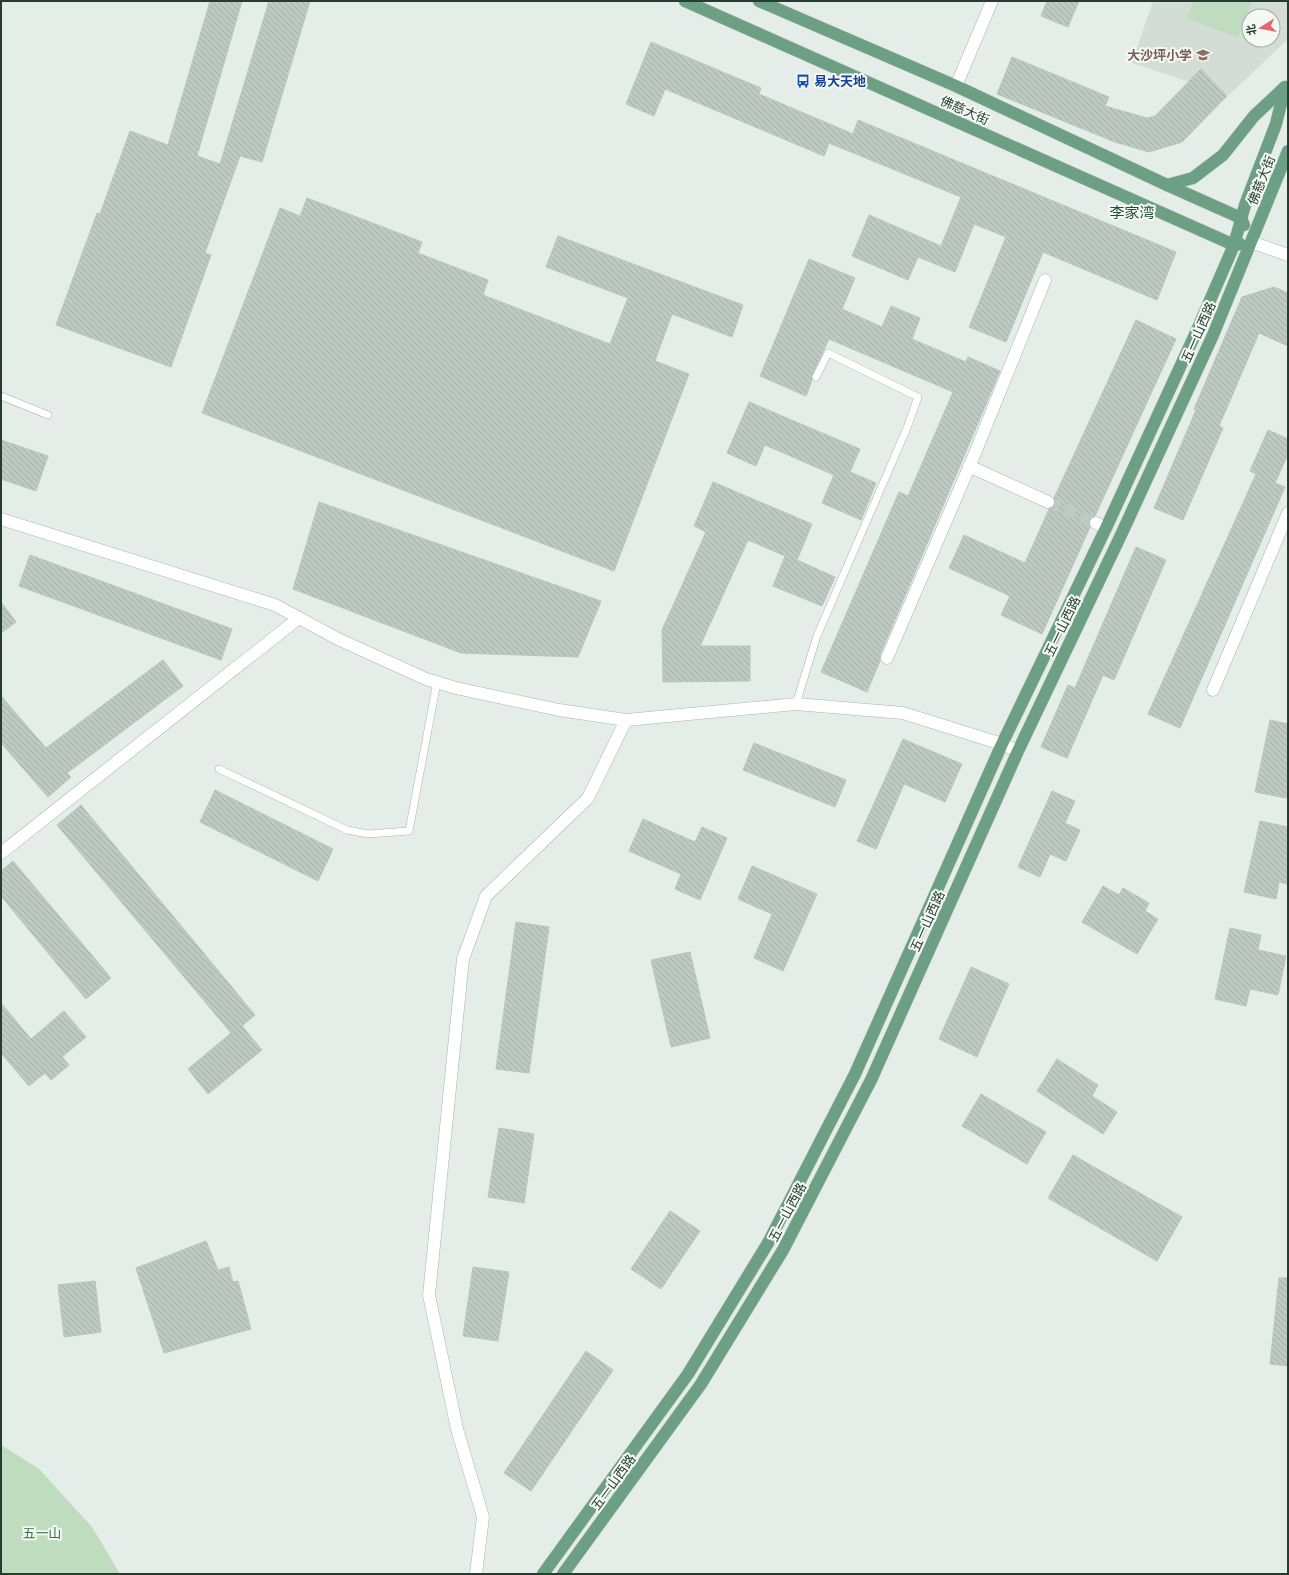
<svg xmlns="http://www.w3.org/2000/svg" width="1289" height="1575" viewBox="0 0 1289 1575" font-family="Cabin,'Noto Sans SC',sans-serif">
<defs>
<pattern id="building-back-hatch" width="6" height="6" patternUnits="userSpaceOnUse"><rect width="6" height="6" fill="#bdcac2"/><path d="M-1 5l2 2M0 0l6 6M5-1l2 2" fill="none" stroke="#a2aea7"/></pattern>
</defs>
<rect width="100%" height="100%" fill="#e4ede7"/>
<path fill="#d3ddd5" fill-rule="evenodd" d="M1153,1H1288V39L1229,95L1132,63ZM1249,16H1273V40H1249Z"/>
<g fill="#bfdcbf">
<polygon points="1194,1 1252,1 1238,38 1187,18"/>
<polygon points="1,1445 38,1468 92,1527 120,1574 1,1574"/>
</g>
<g fill="url(#building-back-hatch)" stroke="#b7c6bc">
<polygon points="210,1 242,1 197,156 220,164 269,1 310,1 262,162 240,156 205,253 211,255 171,367 56,325 97,213 100,214 130,131 168,145"/>
<polygon points="1047,1 1079,1 1068,27 1041,16"/>
<polygon points="651,42 761,88 759,94 853,134 858,120 1176,252 1157,300 1043,252 1006,342 969,327 1006,237 974,224 955,272 918,257 908,280 852,256 869,215 941,246 961,197 829,143 824,156 665,89 654,116 626,104"/>
<polygon points="1012,57 1109,97 1105,106 1147,118 1155,116 1201,69 1227,96 1182,142 1149,152 1115,142 997,94"/>
<polygon points="307,198 422,242 418,253 488,280 483,295 610,344 628,298 546,267 558,236 743,305 732,337 672,314 655,361 689,374 614,571 202,413 280,208 300,216"/>
<polygon points="809,259 855,278 842,309 882,327 891,306 920,318 912,339 966,362 968,357 1000,371 880,655 880,661 867,692 821,672 899,492 908,496 953,392 829,339 812,375 812,380 806,396 760,376"/>
<polygon points="1274,287 1288,293 1288,346 1259,333 1219,426 1223,428 1183,520 1154,508 1196,410 1194,409 1242,297"/>
<polygon points="1136,320 1176,339 1095,516 1089,520 1090,527 1042,634 1001,615 1010,596 949,568 964,535 1025,563 1049,509 1055,505 1054,498"/>
<polygon points="749,402 860,449 850,472 876,483 861,520 822,503 834,475 765,445 756,466 727,453"/>
<polygon points="1268,430 1288,439 1288,454 1275,483 1285,487 1180,728 1148,714 1256,474 1250,471"/>
<polygon points="1,440 48,456 36,491 1,479"/>
<polygon points="713,482 812,524 797,560 835,577 822,606 773,586 785,556 748,540 700,646 750,646 750,681 663,682 662,630 706,532 694,526"/>
<polygon points="319,502 601,601 578,657 461,653 293,589"/>
<polygon points="1136,547 1166,560 1114,680 1103,675 1067,758 1041,747 1068,685 1075,688"/>
<polygon points="30,555 232,629 221,660 19,586"/>
<polygon points="1,602 16,622 1,633"/>
<polygon points="163,660 183,686 67,773 71,777 48,797 1,743 1,696 46,748"/>
<polygon points="1270,720 1288,724 1288,790 1286,798 1255,792"/>
<polygon points="903,739 962,764 945,802 904,784 876,849 857,841"/>
<polygon points="754,743 846,780 835,807 743,770"/>
<polygon points="215,790 333,849 318,881 200,822"/>
<polygon points="1052,791 1075,801 1065,823 1080,830 1066,861 1050,854 1040,877 1018,867"/>
<polygon points="81,805 255,1015 242,1026 262,1050 208,1094 188,1069 231,1033 57,825"/>
<polygon points="643,819 695,842 702,827 727,838 700,900 675,889 681,874 629,851"/>
<polygon points="1260,821 1288,827 1288,884 1279,882 1276,899 1244,892"/>
<polygon points="13,861 111,978 86,999 1,896 1,871"/>
<polygon points="752,866 817,894 783,971 754,958 772,914 738,899"/>
<polygon points="1103,886 1119,895 1123,888 1149,903 1145,911 1158,919 1137,954 1082,922"/>
<polygon points="516,922 549,927 529,1073 496,1069"/>
<polygon points="1230,928 1261,935 1258,950 1286,956 1278,995 1250,989 1246,1006 1215,999"/>
<polygon points="690,952 710,1038 671,1047 651,960"/>
<polygon points="971,967 1009,984 977,1057 939,1039"/>
<polygon points="1,1003 31,1039 64,1011 86,1037 62,1057 69,1065 51,1080 45,1073 29,1086 1,1053"/>
<polygon points="1057,1059 1098,1085 1092,1096 1117,1112 1103,1134 1037,1091"/>
<polygon points="981,1094 1046,1132 1027,1164 962,1126"/>
<polygon points="499,1128 534,1134 524,1203 488,1197"/>
<polygon points="1073,1155 1182,1217 1157,1261 1048,1198"/>
<polygon points="670,1211 700,1231 661,1289 631,1269"/>
<polygon points="206,1241 218,1270 229,1267 233,1282 238,1281 251,1329 164,1353 136,1268"/>
<polygon points="473,1267 509,1272 498,1341 463,1336"/>
<polygon points="1279,1278 1288,1278 1288,1366 1270,1364"/>
<polygon points="95,1281 101,1332 64,1337 58,1285"/>
<polygon points="586,1351 613,1370 531,1491 504,1473"/>
</g>
<g fill="none" stroke-linecap="round" stroke-linejoin="round">
<polyline stroke="#becac2" stroke-width="12" stroke-dasharray="12 6" stroke-linecap="butt" points="1048,502 1096,523"/>
<g stroke="#a7b5ac" stroke-width="8">
<g id="lane">
<polyline points="1,396 48,415"/>
<polyline points="796,704 817,636 907,428 918,397 828,353 816,377"/>
<polyline points="219,769 347,830 368,834 409,831 437,682"/>
</g>
</g>
<g stroke="#a7b5ac" stroke-width="13">
<g id="street">
<polyline points="956,86 992,1"/>
<polyline points="969,466 1048,502"/>
<polyline points="1096,523 1106,528"/>
<polyline points="887,658 973,458 1045,280"/>
<polyline points="1213,690 1288,513"/>
<polyline points="1,853 299,618"/>
<polyline points="476,1574 483,1517 457,1429 429,1295 463,959 486,896 588,798 626,720"/>
</g>
</g>
<g stroke="#a4b8ab" stroke-width="13">
<g id="secondary">
<polyline points="1251,242 1288,255"/>
<polyline points="1,519 275,605 338,639 426,679 456,688 559,710 626,720 796,704 903,713 1002,744 1018,751"/>
</g>
</g>
<g stroke="#c2c9c5" stroke-width="13">
<g id="primary">
<polyline points="685,1 1234,245 1240,244"/>
<polyline points="759,1 956,86 1167,185 1241,218 1244,225"/>
<polyline points="1167,185 1193,178 1223,155 1254,116 1285,87"/>
<polyline points="543,1574 688,1374 768,1243 855,1074 1002,744 1106,528 1198,328 1234,245 1245,205 1276,124 1285,87"/>
<polyline points="563,1574 701,1384 783,1250 871,1080 1018,751 1121,535 1213,335 1288,151"/>
</g>
</g>
<use href="#lane" stroke="#fff" stroke-width="7"/>
<use href="#street" stroke="#fff" stroke-width="12"/>
<use href="#secondary" stroke="#fff" stroke-width="12"/>
<use href="#primary" stroke="#6c9f84" stroke-width="12"/>
</g>
<defs>
<g id="school-bare" transform="scale(1.08)"><path d="M0-5L7-2L0 1L-7-2ZM-4 1L0 2.5L4 1V4Q0 6-4 4Z" fill="#8d6e63" stroke="#f5f9f6" stroke-width="2.5" paint-order="stroke"/></g>
<g id="bus-bare" transform="scale(1.08)"><path d="M-5-6H5V4H4V6H2V4H-2V6H-4V4H-5ZM-3.5-4V0h7V-4ZM-3.5 1.2v1.5H-2V1.2ZM2 1.2v1.5H3.5V1.2Z" fill="#1a4fb4" stroke="#f5f9f6" stroke-width="2.5" paint-order="stroke"/></g>
</defs>
<g fill-rule="evenodd">
<use href="#school-bare" x="1203" y="55"/>
<use href="#bus-bare" x="803" y="81"/>
</g>
<g text-anchor="middle" dominant-baseline="central" stroke-width="4" stroke-linejoin="round" paint-order="stroke">
<g font-size="13" font-weight="bold" fill="#785e54" stroke="#f5f9f6" text-anchor="end">
<text x="1192" y="55">大沙坪小学</text>
</g>
<g font-size="13" font-weight="bold" fill="#164399" stroke="#f5f9f6" text-anchor="start">
<text x="814" y="81">易大天地</text>
</g>
<g font-size="13" fill="#253d30" stroke="#f5f9f6">
<text transform="translate(965 110) rotate(24)">佛慈大街</text>
<text transform="translate(1261 180) rotate(-68)">佛慈大街</text>
<text transform="translate(1198 332) rotate(-66)">五一山西路</text>
<text transform="translate(1062 626) rotate(-64)">五一山西路</text>
<text transform="translate(927 921) rotate(-66)">五一山西路</text>
<text transform="translate(787 1212) rotate(-62)">五一山西路</text>
<text transform="translate(613 1482) rotate(-54)">五一山西路</text>
</g>
<g font-size="13" fill="#327239" stroke="#f5f9f6">
<text x="42" y="1533">五一山</text>
</g>
<g font-size="15" fill="#224e37" stroke="#f5f9f6">
<text x="1132" y="213">李家湾</text>
</g>
</g>
<rect width="1289" height="1575" fill="none" stroke="#253d30" stroke-width="4"/>
<g transform="translate(1261 28) rotate(259)"><circle r="19" fill="#f5f9f6" stroke="#a2aea7"/>
<path d="M0-3L7 15L0 10L-7 15Z" fill="#e8676b"/>
<text y="-6" font-size="11" font-weight="bold" text-anchor="middle" fill="#253d30">北</text>
</g>
</svg>
